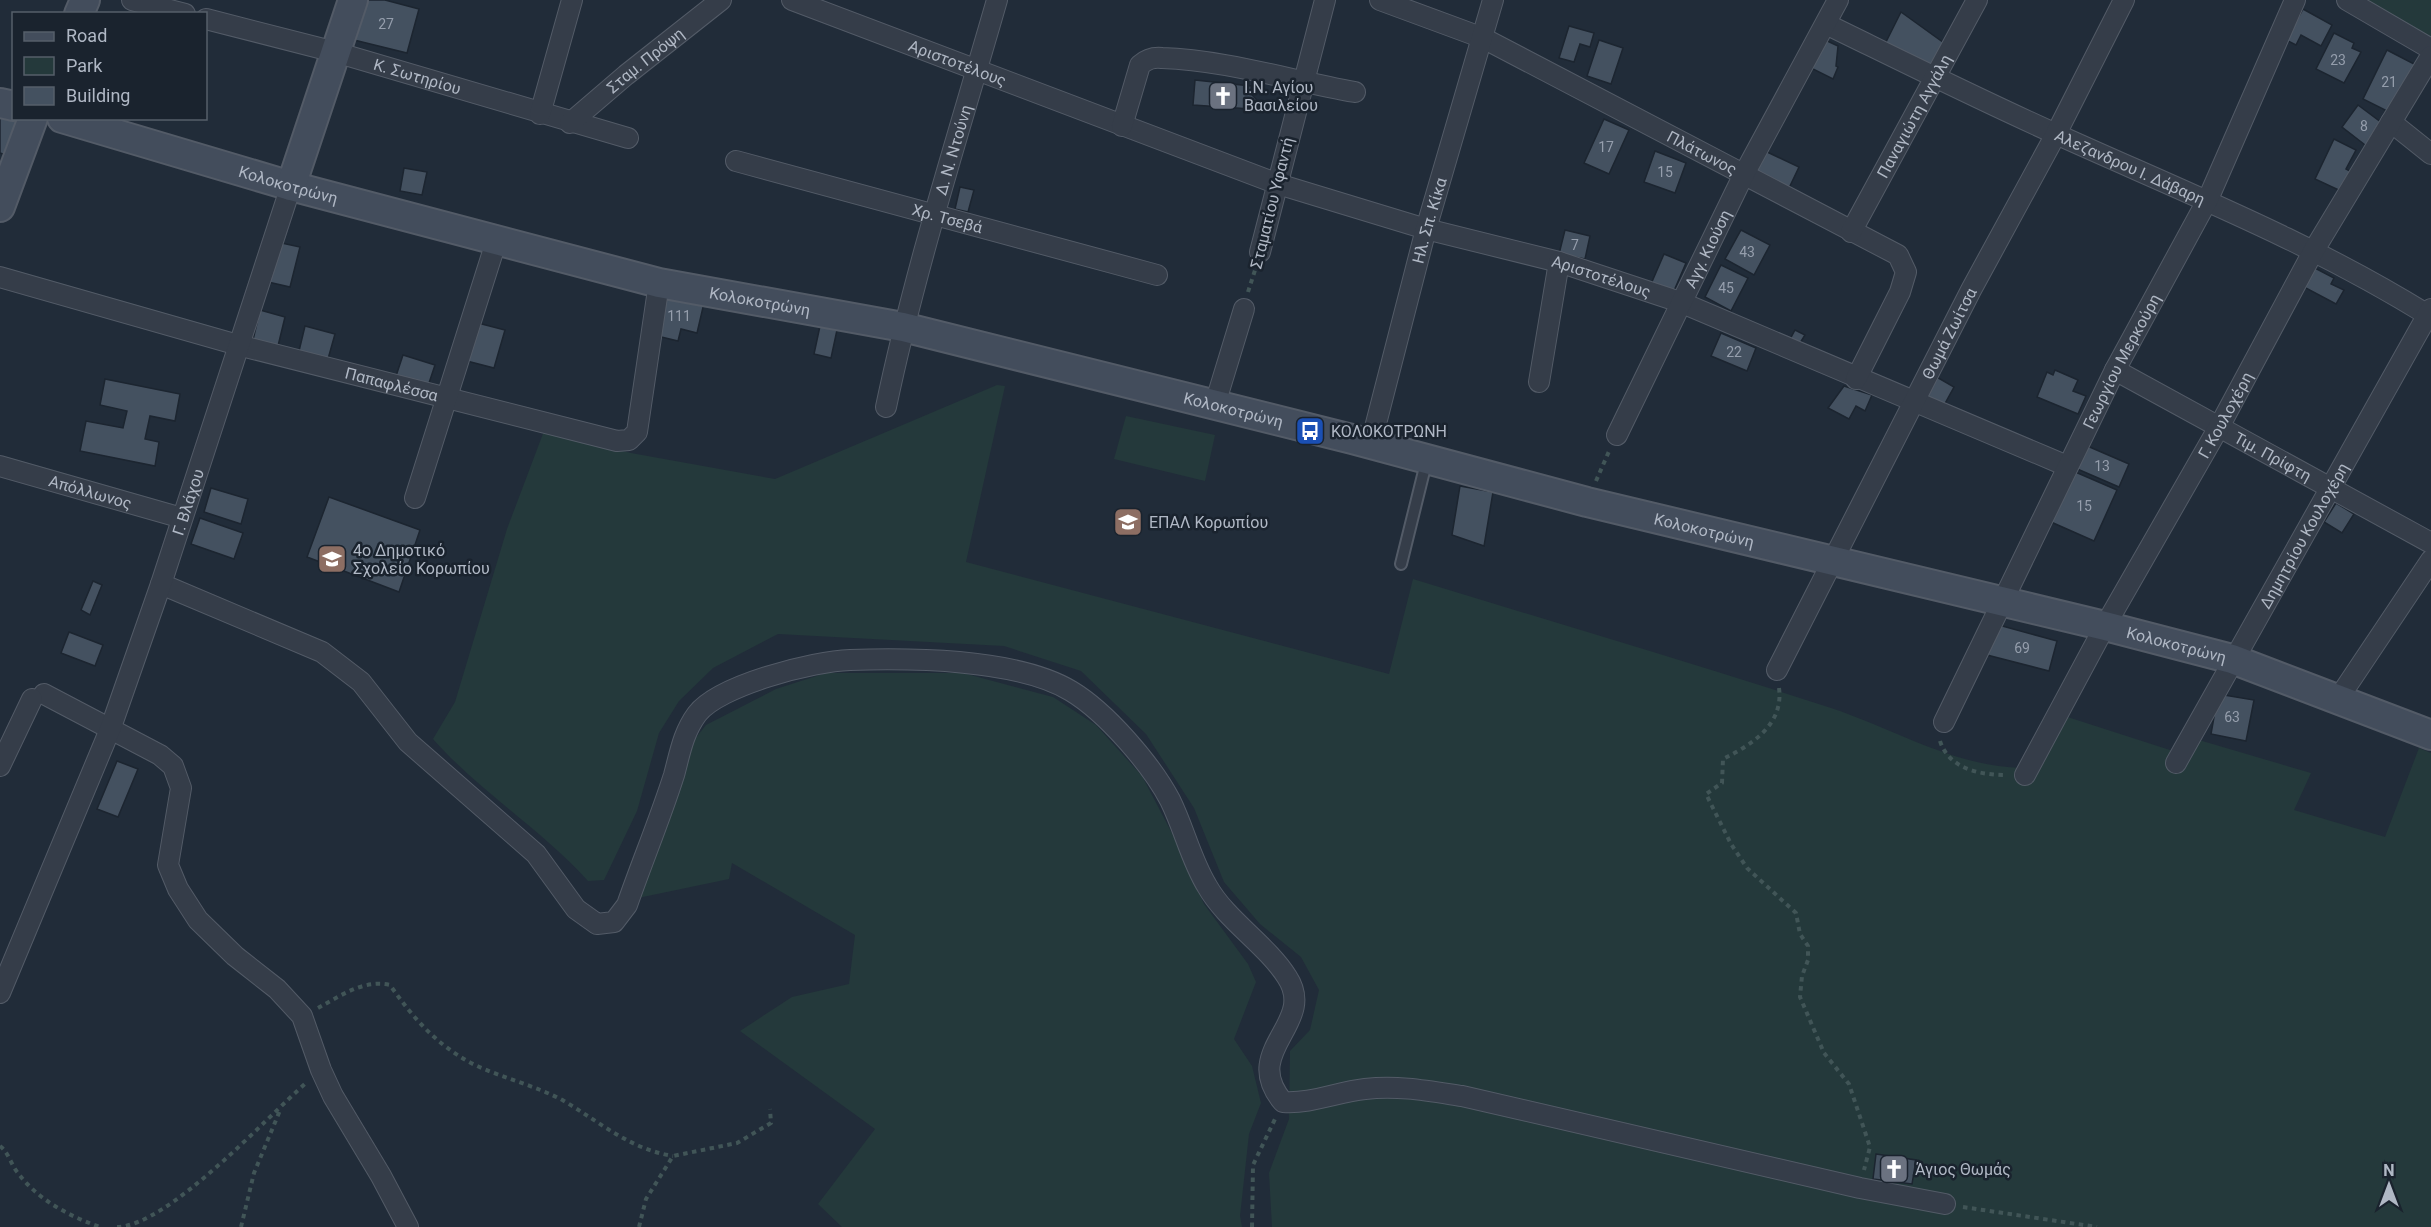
<svg xmlns="http://www.w3.org/2000/svg" width="2431" height="1227" viewBox="0 0 2431 1227" font-family="Roboto,sans-serif">
<rect width="100%" height="100%" fill="#212c39"/>
<g fill="#24393b">
<polygon points="2347,0 2431,0 2431,49"/>
<path d="M997,385L1005,386L966,562L1389,674L1413,579C1553,622 1693,663 1831,708C1894,729 1953,766 2021,768L2052,712L2173,751L2182,735L2311,773L2294,810L2385,837L2419,748L2431,753V1227H1272L1269,1173L1289,1119L1290,1051L1310,1030L1319,990L1301,957L1260,924L1224,882L1194,808L1146,734L1081,671L1004,646L778,634L713,668L679,701L659,733L637,811L604,880L588,881C541,829 480,792 433,739L455,702L507,529L544,431L631,453L775,479Z"/>
<polygon points="1126,416 1215,435 1205,481 1114,459"/>
<polygon points="826,673 963,673 1053,697 1096,725 1142,776 1175,839 1204,904 1248,964 1256,982 1234,1039 1252,1066 1261,1103 1249,1134 1240,1216 1242,1227 842,1227 818,1204 875,1129 740,1031 792,997 849,984 855,935 732,863 729,879 638,898 691,744 706,725 776,689"/>
</g>
<g fill="#445160" stroke="#1c2530" stroke-width="1.5">
<polygon points="364,0 385,0 419,9 407,53 354,40"/>
<polygon points="2303,9 2332,25 2321,46 2301,35 2296,45 2286,40"/>
<polygon points="1901,12 1944,43 1931,69 1883,48"/>
<polygon points="1569,26 1594,33 1590,47 1580,44 1574,62 1559,58"/>
<polygon points="2334,33 2354,43 2352,48 2361,52 2344,83 2316,69"/>
<polygon points="1821,38 1838,46 1836,66 1838,67 1833,79 1807,66"/>
<polygon points="1599,40 1623,48 1611,84 1587,76"/>
<polygon points="2387,50 2416,65 2391,113 2363,99"/>
<polygon points="1195,80 1251,86 1251,94 1256,99 1256,105 1251,109 1193,105"/>
<polygon points="2358,105 2386,126 2369,148 2342,127"/>
<polygon points="0,116 24,122 11,157 0,153"/>
<polygon points="1604,119 1629,130 1609,174 1584,163"/>
<polygon points="2334,139 2356,150 2346,169 2355,174 2345,193 2315,179"/>
<polygon points="1655,151 1686,163 1675,193 1644,182"/>
<polygon points="1765,151 1799,167 1789,188 1755,171"/>
<polygon points="404,168 427,172 422,195 400,191"/>
<polygon points="960,187 974,190 968,212 955,209"/>
<polygon points="1565,230 1590,236 1585,259 1559,254"/>
<polygon points="1741,230 1770,245 1754,275 1725,259"/>
<polygon points="277,242 300,247 290,287 268,282"/>
<polygon points="1664,254 1686,263 1673,293 1651,284"/>
<polygon points="1721,265 1748,278 1731,311 1705,297"/>
<polygon points="2313,267 2334,278 2331,284 2344,290 2336,304 2302,286"/>
<polygon points="661,294 704,303 697,333 681,329 678,341 653,335"/>
<polygon points="260,310 285,317 278,346 253,340"/>
<polygon points="474,322 505,330 494,368 463,360"/>
<polygon points="305,326 335,334 328,359 299,351"/>
<polygon points="820,326 837,330 831,358 814,354"/>
<polygon points="1795,330 1805,335 1797,348 1788,343"/>
<polygon points="1721,333 1756,348 1747,371 1711,356"/>
<polygon points="403,355 435,365 428,386 396,376"/>
<polygon points="2055,370 2078,380 2073,391 2086,396 2078,414 2037,397 2047,372 2053,375"/>
<polygon points="1935,376 1954,387 1943,407 1924,397"/>
<polygon points="105,379 180,394 175,421 150,416 145,439 159,442 155,466 80,451 86,421 123,428 127,411 100,405"/>
<polygon points="1844,386 1872,395 1865,411 1856,406 1849,419 1828,408"/>
<polygon points="2085,445 2129,464 2119,487 2075,468"/>
<polygon points="2073,471 2117,490 2094,541 2051,522"/>
<polygon points="1460,486 1493,492 1484,546 1452,535"/>
<polygon points="211,488 248,499 241,524 204,512"/>
<polygon points="329,497 420,530 399,592 307,557"/>
<polygon points="2336,503 2354,514 2342,533 2324,522"/>
<polygon points="200,518 243,533 234,559 191,544"/>
<polygon points="93,581 102,585 90,615 81,610"/>
<polygon points="1995,624 2057,641 2049,671 1987,655"/>
<polygon points="69,632 103,645 95,666 61,653"/>
<polygon points="2218,694 2254,700 2246,741 2211,734"/>
<polygon points="117,761 138,769 118,817 97,809"/>
<polygon points="1876,1154 1916,1160 1912,1184 1873,1179"/>
</g>
<g fill="none" stroke-linecap="round" stroke-linejoin="round">
<g stroke="#535b67" stroke-width="14">
<polyline id="lane" points="1401,564 1427,459"/>
</g>
<g stroke="#535b67" stroke-width="22">
<g id="street">
<polyline points="132,0 185,14"/>
<path id="s1" d="M792,0L1278,184L1426,229L1559,262L1680,302L2067,466"/>
<path id="s2" d="M1380,0L1483,38L1898,255L1906,272L1900,292L1856,379"/>
<polyline points="2347,0 2431,49"/>
<path id="s3" d="M206,19L335,52L628,138"/>
<path id="s4" d="M1826,24C1902,61 1978,99 2056,134C2184,192 2311,242 2431,317"/>
<polyline points="540,114 572,0"/>
<polyline points="2391,122 2431,154"/>
<path id="s5" d="M570,123L626,75L721,0"/>
<path d="M1122,126L1140,65C1147,59 1153,57 1162,58C1226,60 1292,81 1355,92"/>
<path id="s6" d="M736,161L1157,275"/>
<path id="s7" d="M1851,232L1977,0"/>
<polyline points="1260,252 1325,0"/>
<path id="s8" d="M0,277L238,345L617,441L629,440L637,432L659,283"/>
<path id="s9" d="M2115,370L2431,543"/>
<polyline points="1539,382 1559,262"/>
<polyline points="1215,404 1244,309"/>
<path id="s10" d="M886,407C915,269 958,136 997,0"/>
<path id="s11" d="M1617,435L1743,176L1838,0"/>
<path id="s12" d="M1371,443L1426,229L1493,0"/>
<path id="s13" d="M0,466L182,518"/>
<polyline points="415,498 496,242"/>
<path d="M161,584L322,652L361,682L408,742L536,854L576,909L597,924L614,922L627,905C642,862 660,819 674,775C680,753 683,733 697,714C719,685 814,661 850,660C911,658 1018,659 1071,691C1106,712 1151,764 1170,800C1184,828 1191,860 1207,886C1226,920 1267,945 1287,977C1318,1024 1239,1050 1283,1102C1311,1104 1337,1092 1365,1089C1398,1085 1429,1091 1462,1096L1860,1188L1945,1204"/>
<path id="s14" d="M1777,670L1971,290L2056,134L2124,0"/>
<polyline points="44,694 160,755 173,766 181,788 168,865 178,889 198,920 235,956 277,989 302,1016 321,1070 333,1096 381,1176 408,1227"/>
<polyline points="2338,699 2431,560"/>
<path id="s15" d="M1944,722L2115,370L2208,199L2295,0"/>
<path id="s16" d="M2176,763L2431,309"/>
<polyline points="0,766 32,699"/>
<path id="s17" d="M2025,775L2105,626L2219,427L2314,250L2431,56"/>
<path id="s18" d="M0,993L111,727L161,584L291,186"/>
</g>
</g>
<g stroke="#535b67" stroke-width="32">
<g id="secondary">
<polyline points="79,14 85,0"/>
<polyline points="0,103 14,106"/>
<path id="s19" d="M62,118L291,186L659,283L903,327L1352,439L1587,502L2105,626L2232,659L2431,735"/>
<polyline points="291,186 353,0"/>
<polyline points="0,207 33,118"/>
</g>
</g>
<g stroke="#415557" stroke-width="4" stroke-dasharray="4.5 4.5" stroke-linecap="butt">
<polyline points="1248,292 1256,267"/>
<polyline points="1596,481 1610,449"/>
<path d="M1779,688C1784,725 1751,745 1723,759L1722,783L1706,794L1731,844L1747,868L1796,913L1800,934L1808,946V960L1802,976L1800,997L1824,1053L1849,1084L1870,1147L1864,1170"/>
<path d="M1940,741C1949,769 1980,775 2007,775"/>
<path d="M318,1008C340,996 364,979 390,985C413,1018 436,1044 471,1063C501,1078 535,1085 564,1101C601,1123 630,1149 673,1156"/>
<path d="M0,1146C9,1153 11,1165 18,1173C38,1200 69,1216 100,1227"/>
<polyline points="1963,1207 2097,1227"/>
<path d="M117,1227C168,1226 266,1118 306,1083"/>
<polyline points="241,1227 254,1173 281,1108"/>
<polyline points="639,1227 646,1199 673,1156 737,1143 771,1123 770,1109"/>
<polyline points="1252,1227 1253,1165 1276,1117"/>
</g>
<use href="#lane" stroke="#353d49" stroke-width="10"/>
<use href="#street" stroke="#353d49" stroke-width="20"/>
<use href="#secondary" stroke="#434d5c" stroke-width="28"/>
</g>
<defs>
<g id="church-square" transform="scale(1.5)"><rect x="-9" y="-9" width="18" height="18" rx="4" fill="#6b7280" stroke="#1a232e"/><path d="M-1.2-6h2.4v3.5h3.3v2.4h-3.3V6h-2.4V-.1h-3.3v-2.4h3.3Z" fill="#fff"/></g>
<g id="bus-square" transform="scale(1.5)"><rect x="-9" y="-9" width="18" height="18" rx="4" fill="#1a4fb4" stroke="#1a232e"/><path d="M-5-6H5V4H4V6H2V4H-2V6H-4V4H-5ZM-3.5-4V0h7V-4ZM-3.5 1.2v1.5H-2V1.2ZM2 1.2v1.5H3.5V1.2Z" fill="#fff"/></g>
<g id="school-square" transform="scale(1.5)"><rect x="-9" y="-9" width="18" height="18" rx="4" fill="#8d6e63" stroke="#1a232e"/><path d="M0-5L7-2L0 1L-7-2ZM-4 1L0 2.5L4 1V4Q0 6-4 4Z" fill="#fff"/></g>
</defs>
<g fill-rule="evenodd">
<use href="#church-square" x="1223" y="96"/>
<use href="#bus-square" x="1310" y="431"/>
<use href="#school-square" x="1128" y="522"/>
<use href="#school-square" x="332" y="559"/>
<use href="#church-square" x="1894" y="1169"/>
</g>
<g text-anchor="middle" dominant-baseline="central" stroke-width="5" stroke-linejoin="round" paint-order="stroke">
<g font-size="14" fill="#959eac">
<text x="386" y="24">27</text>
<text x="2338" y="60">23</text>
<text x="2389" y="82">21</text>
<text x="2364" y="126">8</text>
<text x="1606" y="147">17</text>
<text x="1665" y="172">15</text>
<text x="1575" y="245">7</text>
<text x="1747" y="252">43</text>
<text x="1726" y="288">45</text>
<text x="679" y="316">111</text>
<text x="1734" y="352">22</text>
<text x="2102" y="466">13</text>
<text x="2084" y="506">15</text>
<text x="2022" y="648">69</text>
<text x="2232" y="717">63</text>
</g>
<g font-size="16" fill="#b0b8c5" stroke="#1a232e">
<text stroke="none"><textPath href="#s5" startOffset="98">Σταμ. Πρόψη</textPath></text>
<text stroke="none"><textPath href="#s1" startOffset="177">Αριστοτέλους</textPath></text>
<text stroke="none"><textPath href="#s3" startOffset="219">Κ. Σωτηρίου</textPath></text>
<text stroke="none"><textPath href="#s7" startOffset="132">Παναγιώτη Αγγάλη</textPath></text>
<text stroke="none"><textPath href="#s10" startOffset="266">Δ. Ν. Ντούνη</textPath></text>
<text stroke="none"><textPath href="#s2" startOffset="357">Πλάτωνος</textPath></text>
<text stroke="none"><textPath href="#s4" startOffset="336">Αλεζανδρου Ι. Δάβαρη</textPath></text>
<text stroke="none"><textPath href="#s19" startOffset="236">Κολοκοτρώνη</textPath></text>
<text transform="translate(1272 203) rotate(-76)">Σταματίου Υφαντή</text>
<text stroke="none"><textPath href="#s6" startOffset="219">Χρ. Τσεβά</textPath></text>
<text stroke="none"><textPath href="#s12" startOffset="230">Ηλ. Σπ. Κίκα</textPath></text>
<text stroke="none"><textPath href="#s11" startOffset="207">Αγγ. Κιούση</textPath></text>
<text stroke="none"><textPath href="#s1" startOffset="856">Αριστοτέλους</textPath></text>
<text stroke="none"><textPath href="#s19" startOffset="722">Κολοκοτρώνη</textPath></text>
<text stroke="none"><textPath href="#s14" startOffset="378">Θωμά Ζωίτσα</textPath></text>
<text stroke="none"><textPath href="#s15" startOffset="402">Γεωργίου Μερκούρη</textPath></text>
<text stroke="none"><textPath href="#s8" startOffset="406">Παπαφλέσσα</textPath></text>
<text stroke="none"><textPath href="#s19" startOffset="1208">Κολοκοτρώνη</textPath></text>
<text stroke="none"><textPath href="#s17" startOffset="412">Γ. Κουλοχέρη</textPath></text>
<text stroke="none"><textPath href="#s9" startOffset="180">Τιμ. Πρίφτη</textPath></text>
<text stroke="none"><textPath href="#s13" startOffset="94">Απόλλωνος</textPath></text>
<text stroke="none"><textPath href="#s18" startOffset="526">Γ. Βλάχου</textPath></text>
<text stroke="none"><textPath href="#s19" startOffset="1694">Κολοκοτρώνη</textPath></text>
<text stroke="none"><textPath href="#s16" startOffset="261">Δημητρίου Κουλοχέρη</textPath></text>
<text stroke="none"><textPath href="#s19" startOffset="2180">Κολοκοτρώνη</textPath></text>
</g>
<g font-size="16" fill="#b0b8c5" stroke="#1a232e" text-anchor="start">
<text x="1244" y="87">Ι.Ν. Αγίου<tspan x="1244" dy="18">Βασιλείου</tspan></text>
<text x="1331" y="431">ΚΟΛΟΚΟΤΡΩΝΗ</text>
<text x="1149" y="522">ΕΠΑΛ Κορωπίου</text>
<text x="353" y="550">4ο Δημοτικό<tspan x="353" dy="18">Σχολείο Κορωπίου</tspan></text>
<text x="1915" y="1169">Άγιος Θωμάς</text>
</g>
</g>
<rect x="12" y="12" width="195" height="108" fill="#1a232e" stroke="#565f6a" stroke-width="1.5"/>
<rect x="24" y="32" width="30" height="9" fill="#434d5c" stroke="#565f6a" stroke-width="1.5"/>
<text x="66" y="42" font-size="18" fill="#b0b8c5">Road</text>
<rect x="24" y="57" width="30" height="18" fill="#24393b" stroke="#565f6a" stroke-width="1.5"/>
<text x="66" y="72" font-size="18" fill="#b0b8c5">Park</text>
<rect x="24" y="87" width="30" height="18" fill="#445160" stroke="#565f6a" stroke-width="1.5"/>
<text x="66" y="102" font-size="18" fill="#b0b8c5">Building</text>
<g transform="translate(2389 1185)" stroke="#1a232e" stroke-width="4.5" paint-order="stroke">
<path d="M0-4.5L10 22L0 15L-10 22Z" fill="#b0b8c5"/>
<text y="-9" font-size="16" font-weight="bold" text-anchor="middle" fill="#b0b8c5">N</text>
</g>
</svg>
